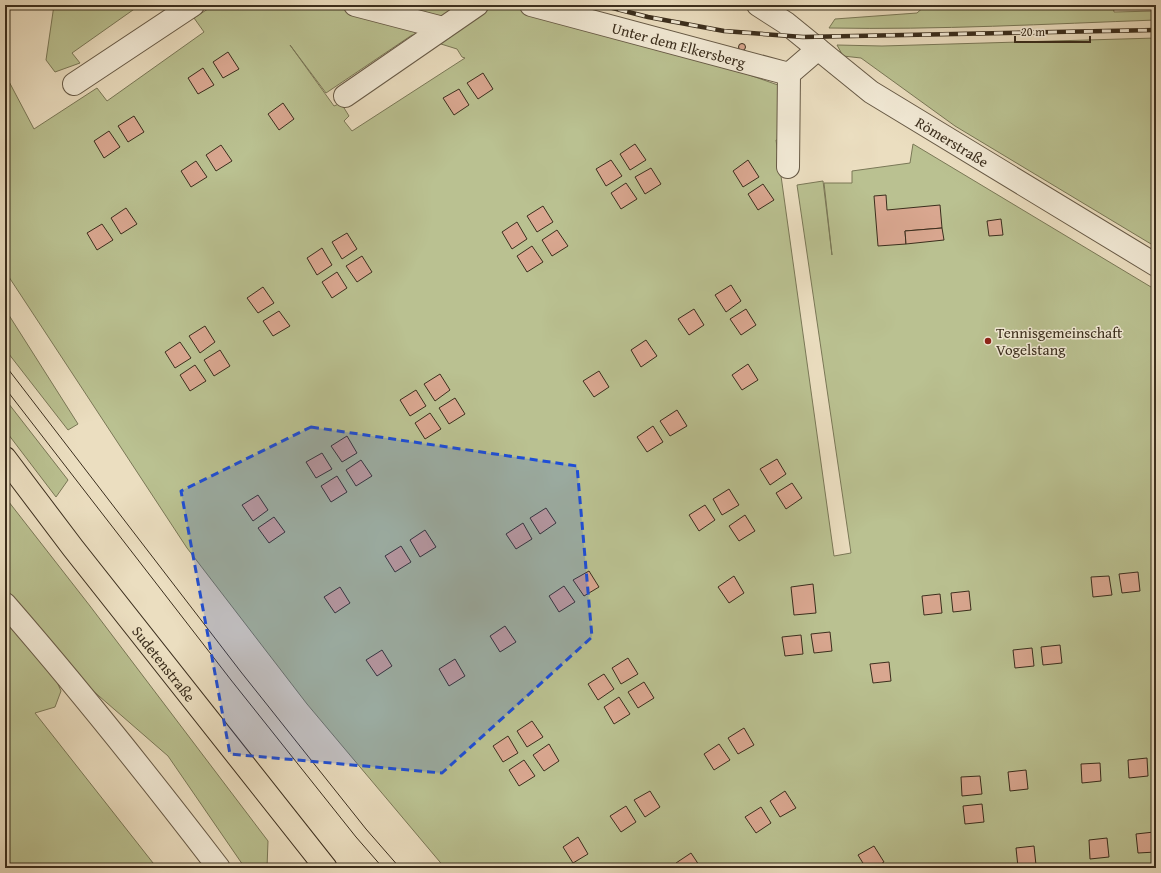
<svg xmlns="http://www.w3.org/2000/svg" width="1161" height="873" viewBox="0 0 1161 873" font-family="'Gentium Book Plus',serif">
<rect width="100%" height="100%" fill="#ebdec0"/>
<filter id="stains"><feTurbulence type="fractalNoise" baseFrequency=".005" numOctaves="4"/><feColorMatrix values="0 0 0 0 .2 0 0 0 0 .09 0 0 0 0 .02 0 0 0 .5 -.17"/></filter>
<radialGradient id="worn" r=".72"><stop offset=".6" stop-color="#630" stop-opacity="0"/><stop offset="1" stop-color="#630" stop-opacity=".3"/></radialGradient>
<g fill="#bac191" stroke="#7a7857" fill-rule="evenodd">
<polygon points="54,5 140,5 72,53 80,63 55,72 46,60"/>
<path d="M214,5H504L672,48L778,85L779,140H776L834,556L851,553L797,185L823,181L832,255L824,183H852V171L910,163L913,144L1156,290V868H445L307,704L187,548L5,271V74L34,129L97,88L107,101L204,32L194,18ZM412,35L457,49L462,57L465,58L352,131L344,121L349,116L341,103L334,106L290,45L326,93Z"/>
<path d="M926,5H1113L1114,12L1156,11V20C1047,24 938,30 829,28L835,19L917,13Z"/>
<polygon points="1156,38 1156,247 955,126 861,58 843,56 837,45 882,46"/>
<polygon points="5,309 78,424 68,430 5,349"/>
<polygon points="5,399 68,480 56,497 5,430"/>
<polygon points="5,497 90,606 268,841 267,868 245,868 168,756 84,683 5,592"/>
<polygon points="5,617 54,675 61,691 55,707 35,713 157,868 5,868"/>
</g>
<g fill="#d9a790" stroke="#3b2e1d">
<circle cx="742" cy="47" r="3.5"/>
<polygon points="228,52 239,69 223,78 213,62"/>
<polygon points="203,68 214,85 198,94 188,78"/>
<polygon points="483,73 493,89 478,99 467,83"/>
<polygon points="459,89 469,105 454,115 443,98"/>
<polygon points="283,103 294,119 279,130 268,114"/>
<polygon points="134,116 144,132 128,142 118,126"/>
<polygon points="109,131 120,147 104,158 94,141"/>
<polygon points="635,144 646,160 630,170 620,154"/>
<polygon points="221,145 232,161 216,171 206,155"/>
<polygon points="611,160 622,176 606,186 596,169"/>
<polygon points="748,160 759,177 743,187 733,171"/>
<polygon points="196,161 207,177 191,187 181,171"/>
<polygon points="651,168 661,184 645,194 635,177"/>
<polygon points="626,183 637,199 621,209 611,193"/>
<polygon points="763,184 774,200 758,210 748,194"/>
<polygon points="886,195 887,210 940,205 942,228 905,231 906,244 878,246 874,196"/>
<polygon points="543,206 553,222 537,232 527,216"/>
<polygon points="126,208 137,224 121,234 111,218"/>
<polygon points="1001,219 1003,235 989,236 987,221"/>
<polygon points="517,222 527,239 512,249 502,232"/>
<polygon points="102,224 113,240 97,250 87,233"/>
<polygon points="942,228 944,240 906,244 905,231"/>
<polygon points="557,230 568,246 552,256 542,240"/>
<polygon points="347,233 357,249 342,259 332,242"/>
<polygon points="532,246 543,262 527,272 517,256"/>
<polygon points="322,248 332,265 317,275 307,258"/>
<polygon points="362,256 372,272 357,282 346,266"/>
<polygon points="337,272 347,288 332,298 322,282"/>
<polygon points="731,285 741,301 726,312 715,295"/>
<polygon points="263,287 274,303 258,313 247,298"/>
<polygon points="694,309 704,325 689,335 678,319"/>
<polygon points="746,309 756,325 741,335 730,319"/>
<polygon points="279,311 290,326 273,336 263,321"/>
<polygon points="205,326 215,342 200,353 189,336"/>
<polygon points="646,340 657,356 641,367 631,350"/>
<polygon points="180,342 191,358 175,368 165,352"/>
<polygon points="220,350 230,366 214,376 204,360"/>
<polygon points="748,364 758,380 742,390 732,375"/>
<polygon points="195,365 206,381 190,391 180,375"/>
<polygon points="599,371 609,387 594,397 583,381"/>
<polygon points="440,374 450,390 435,401 424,384"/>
<polygon points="416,390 426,406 410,416 400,400"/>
<polygon points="455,398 465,414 449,424 439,408"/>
<polygon points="677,410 687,426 670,436 660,421"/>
<polygon points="430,413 441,429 425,439 415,423"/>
<polygon points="653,426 663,442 647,452 637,437"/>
<polygon points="347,436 357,453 342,462 331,446"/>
<polygon points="322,453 332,469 316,478 306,462"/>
<polygon points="777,459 786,474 770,485 760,469"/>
<polygon points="361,460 372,476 356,486 346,470"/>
<polygon points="337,476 347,492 331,502 321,486"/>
<polygon points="792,483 802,498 786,509 776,493"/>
<polygon points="729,489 739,505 722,515 713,499"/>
<polygon points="258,495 268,510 253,521 242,505"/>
<polygon points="705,505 715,520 699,531 689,515"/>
<polygon points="546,508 556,523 540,534 530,518"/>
<polygon points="745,515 755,531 739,541 729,526"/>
<polygon points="274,517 285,532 269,543 258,528"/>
<polygon points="523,523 532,539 516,549 506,534"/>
<polygon points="425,530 436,547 420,557 410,540"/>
<polygon points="401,546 411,562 395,572 385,556"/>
<polygon points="589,571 599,587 584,596 573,580"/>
<polygon points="1138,572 1140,591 1122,593 1119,574"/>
<polygon points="734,576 744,593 729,603 718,587"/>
<polygon points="1109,576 1112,595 1093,597 1091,577"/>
<polygon points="813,584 816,613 794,615 791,587"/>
<polygon points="564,586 575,602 559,612 549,596"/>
<polygon points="340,587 350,603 335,613 324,597"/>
<polygon points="969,591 971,610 953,612 951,593"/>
<polygon points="940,594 942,613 924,615 922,596"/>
<polygon points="505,626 516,642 500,652 490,636"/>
<polygon points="830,632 832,651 814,653 811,634"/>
<polygon points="801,635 803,654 785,656 782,637"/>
<polygon points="1060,645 1062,663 1043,665 1041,647"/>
<polygon points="1032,648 1034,666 1015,668 1013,650"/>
<polygon points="382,650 392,666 377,676 366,660"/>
<polygon points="628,658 638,674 621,684 612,668"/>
<polygon points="455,659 465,676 449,686 439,669"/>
<polygon points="889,662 891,681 873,683 870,664"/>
<polygon points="604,674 614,689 598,700 588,684"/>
<polygon points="644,682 654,698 638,708 628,692"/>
<polygon points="619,697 630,714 614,724 604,707"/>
<polygon points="532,721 543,737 527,747 517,731"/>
<polygon points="744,728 754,745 738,754 728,738"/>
<polygon points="508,736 518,753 503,762 493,746"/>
<polygon points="549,744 559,761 544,771 533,755"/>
<polygon points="719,744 730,760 714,770 704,754"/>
<polygon points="1147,758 1148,776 1129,778 1128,760"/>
<polygon points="524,760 535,776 519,786 509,770"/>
<polygon points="1100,763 1101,781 1082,783 1081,764"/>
<polygon points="1026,770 1028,789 1010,791 1008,772"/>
<polygon points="980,776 982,794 962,796 961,777"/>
<polygon points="650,791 660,807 645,817 634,800"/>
<polygon points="785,791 796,808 780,817 770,801"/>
<polygon points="982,804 984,822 965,824 963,806"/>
<polygon points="626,806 636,822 621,832 610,816"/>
<polygon points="761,807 771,823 756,833 745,817"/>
<polygon points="1154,832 1156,852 1138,853 1136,834"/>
<polygon points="578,837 588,854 573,863 563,847"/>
<polygon points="1107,838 1109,857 1090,859 1089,840"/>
<polygon points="874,846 884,862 874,868 866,868 858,855"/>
<polygon points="1034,846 1036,865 1018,867 1016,848"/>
<polygon points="691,853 701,868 679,868 676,863"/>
</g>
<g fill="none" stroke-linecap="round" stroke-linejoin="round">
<g stroke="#675a46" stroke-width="24">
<g id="minor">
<polyline points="355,5 443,28"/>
<path id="s1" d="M531,5L789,74L818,49"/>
<path id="s2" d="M758,5L786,23L871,92L1156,265"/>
<polyline points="74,84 193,5"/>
<polyline points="345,96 477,5"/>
<polyline points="788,167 789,74"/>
<path d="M5,604C79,689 150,778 219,868"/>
</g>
</g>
<g stroke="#3b2e1d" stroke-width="24">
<g id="major">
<path id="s3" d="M5,458L73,548L326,868"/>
</g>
</g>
<use href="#minor" stroke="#f2ead6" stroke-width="22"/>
<use href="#major" stroke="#ebdec0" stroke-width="22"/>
<g stroke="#3b2e1d" stroke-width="1">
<polyline points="5,365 241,672 366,829 400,868"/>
<polyline points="5,388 231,680 356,837 383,868"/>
</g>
<g stroke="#3b2e1d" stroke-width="4.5">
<polyline id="rail" points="601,5 648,17 724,31 803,37 1156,30"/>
</g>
<use href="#rail" stroke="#f2ead6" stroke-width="3" stroke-dasharray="9" stroke-linecap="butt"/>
</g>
<path fill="#1d4ed8" fill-opacity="0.2" stroke="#1d4ed8" stroke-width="3" stroke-dasharray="8 5" stroke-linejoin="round" d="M311,427L577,466L592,637L442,773L230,754L181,491Z"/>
<circle fill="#8f2418" stroke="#f2ead6" stroke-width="1.5" cx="988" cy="341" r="4"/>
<g text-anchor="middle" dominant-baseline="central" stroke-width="3" stroke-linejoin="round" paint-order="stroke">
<g font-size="15" fill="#3b2e1d" stroke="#f2ead6">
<text stroke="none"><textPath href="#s1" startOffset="153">Unter dem Elkersberg</textPath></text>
<text stroke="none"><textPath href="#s2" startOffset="238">Römerstraße</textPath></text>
<text stroke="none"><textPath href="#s3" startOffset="260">Sudetenstraße</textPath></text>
</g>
<g font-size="15" fill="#3b2e1d" stroke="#f2ead6" text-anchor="start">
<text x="996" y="332">Tennisgemeinschaft<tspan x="996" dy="17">Vogelstang</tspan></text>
</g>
</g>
<rect width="1161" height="873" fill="none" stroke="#ebdec0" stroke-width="20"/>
<rect x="6" y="6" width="1149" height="861" fill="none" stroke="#3b2e1d" stroke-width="2"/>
<rect x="10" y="10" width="1141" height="853" fill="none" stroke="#3b2e1d"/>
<path d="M1015 36v6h75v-6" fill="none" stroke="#3b2e1d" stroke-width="2"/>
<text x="1021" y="36" font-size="12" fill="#3b2e1d" stroke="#f2ead6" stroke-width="3" paint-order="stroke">20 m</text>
<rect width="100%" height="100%" filter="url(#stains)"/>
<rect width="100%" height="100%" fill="url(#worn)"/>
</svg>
